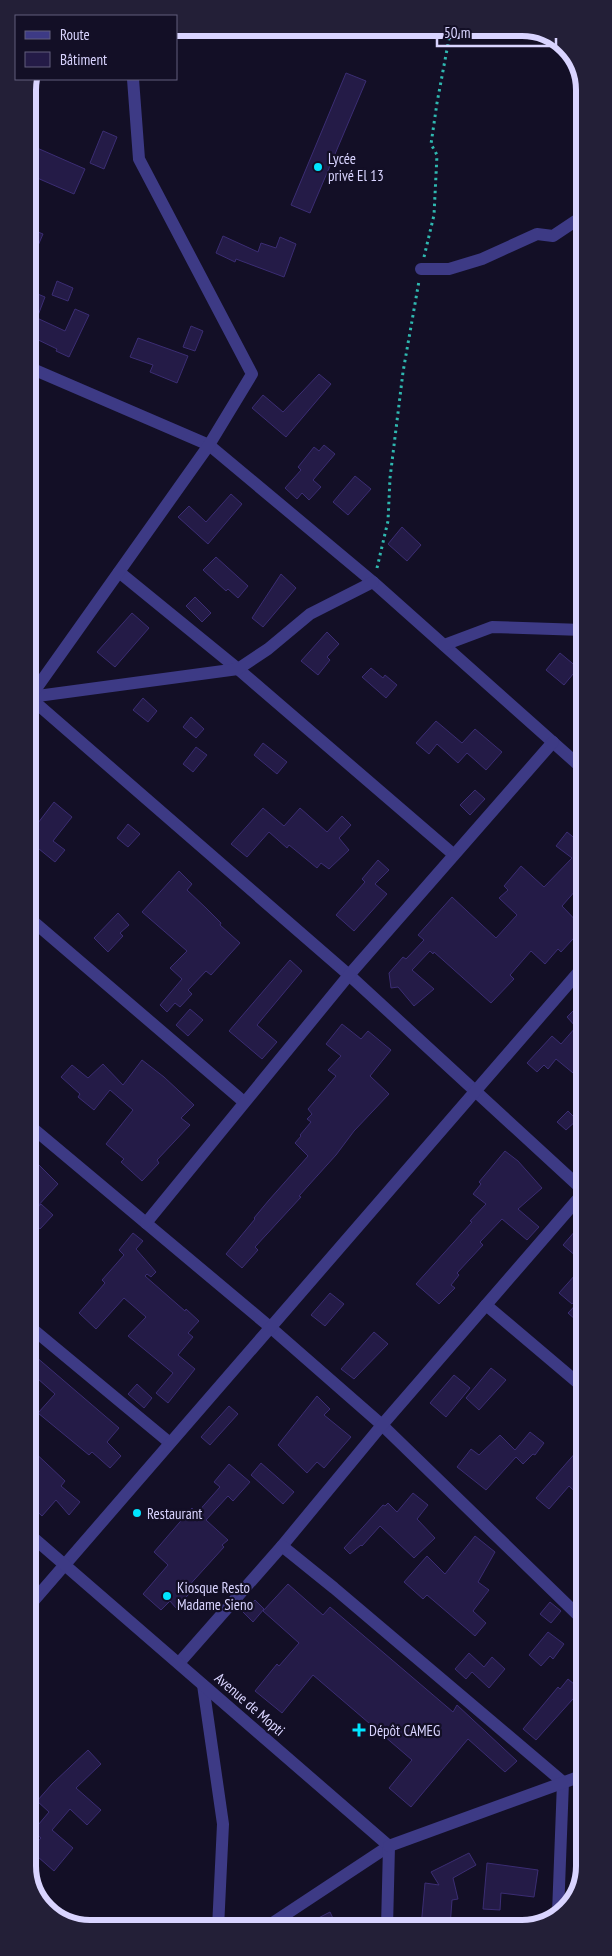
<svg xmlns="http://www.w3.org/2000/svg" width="612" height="1956" viewBox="0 0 612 1956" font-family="'PT Sans Narrow',sans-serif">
<rect width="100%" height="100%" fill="#130f26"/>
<g fill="#241b47" stroke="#3b2d73">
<polygon points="346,73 366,81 310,213 291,205"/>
<polygon points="103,131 117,137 104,169 90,163"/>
<polygon points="28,144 85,169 74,194 28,174"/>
<polygon points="28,228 43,234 28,269"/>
<polygon points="223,236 258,252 261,243 276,248 280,237 296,244 284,277 236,259 235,262 216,253"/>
<polygon points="57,281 73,288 68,301 52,295"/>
<polygon points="28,290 45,297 37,318 65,331 75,309 89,315 69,357 56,351 57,349 30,336 28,340"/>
<polygon points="191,326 203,331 195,351 183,347"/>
<polygon points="138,338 188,356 177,383 150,372 153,365 130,357"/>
<polygon points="319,374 331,384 286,437 252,408 263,395 283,412"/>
<polygon points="324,445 335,454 313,480 321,487 309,500 302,493 297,499 285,488 301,470 298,467 314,447 319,451"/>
<polygon points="355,476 371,489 348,515 333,502"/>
<polygon points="231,494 242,504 208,544 178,517 189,506 206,522"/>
<polygon points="402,527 421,545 407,561 388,544"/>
<polygon points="216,557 248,586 238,598 228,589 226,591 203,570"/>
<polygon points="281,574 296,588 263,627 252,618"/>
<polygon points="195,597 211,613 202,622 186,606"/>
<polygon points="132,613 149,628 115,667 97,652"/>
<polygon points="327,632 339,644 327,657 330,660 318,675 301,661"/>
<polygon points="560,653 578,668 564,685 546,670"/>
<polygon points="371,668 383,678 385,675 397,685 386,698 362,677"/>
<polygon points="143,698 157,711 148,722 133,710"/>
<polygon points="191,717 204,729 196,738 183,727"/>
<polygon points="436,721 462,743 475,729 502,752 486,770 467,753 458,763 437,744 429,754 416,743"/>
<polygon points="263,743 287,762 277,774 254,755"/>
<polygon points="196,747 207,755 193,772 183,764"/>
<polygon points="475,790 485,799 470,815 460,805"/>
<polygon points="54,802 72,817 53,841 65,850 55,862 28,840 28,816 38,823"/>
<polygon points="263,808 284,826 300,808 327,832 342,816 351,825 339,838 349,850 329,869 321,863 317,868 289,845 287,848 269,832 247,857 231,844"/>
<polygon points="128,824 140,834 128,847 117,838"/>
<polygon points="567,832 583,845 583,882 562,906 583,928 561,952 558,949 545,964 531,951 510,975 514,979 491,1003 434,952 433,954 430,951 412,970 434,989 414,1006 398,987 391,988 389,973 403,957 406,959 424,940 418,935 452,897 496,938 517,915 499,898 508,890 504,886 521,866 544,887 572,858 556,846"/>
<polygon points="378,860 389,870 375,884 387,894 354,931 336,915 365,882 362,879"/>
<polygon points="179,871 192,884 187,890 206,908 221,923 220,925 240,943 211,975 206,971 188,990 192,994 180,1007 175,1003 167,1012 160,1005 182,979 170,968 187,951 142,912"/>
<polygon points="118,913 129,925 120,933 123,936 108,952 94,938"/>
<polygon points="290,960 302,971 257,1025 277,1042 262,1059 229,1031"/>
<polygon points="576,1008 584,1017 584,1082 556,1059 548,1069 544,1065 537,1072 527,1063 552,1036 561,1044 576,1027 567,1017"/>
<polygon points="190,1009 203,1020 188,1036 176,1025"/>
<polygon points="342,1024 361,1039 368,1031 391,1050 370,1076 389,1094 354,1131 336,1155 299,1196 301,1197 255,1247 258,1250 242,1268 226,1254 255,1219 254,1218 269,1200 308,1156 295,1143 301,1136 300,1135 311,1122 307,1119 312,1114 308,1109 336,1076 328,1070 341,1056 326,1044"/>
<polygon points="142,1060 164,1077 194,1105 181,1118 190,1125 157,1160 159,1163 142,1181 121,1162 124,1159 106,1144 133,1110 110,1090 94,1110 78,1097 80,1094 61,1077 72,1065 88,1078 103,1064 123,1085"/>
<polygon points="568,1111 577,1120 566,1130 557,1122"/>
<polygon points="505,1151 518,1161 542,1188 518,1209 539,1227 527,1240 502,1219 480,1242 483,1245 457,1273 459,1275 451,1285 455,1288 439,1304 416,1284 472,1222 470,1221 486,1204 473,1194 481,1184 479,1182"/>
<polygon points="36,1162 58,1184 36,1208 29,1202 29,1170"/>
<polygon points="41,1204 53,1215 40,1229 29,1217"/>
<polygon points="576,1230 584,1236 584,1263 563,1245"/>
<polygon points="133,1233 143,1241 136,1249 156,1272 151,1277 147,1274 145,1276 185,1311 186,1309 199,1321 188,1333 193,1337 178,1355 195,1369 168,1403 156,1393 173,1373 128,1336 146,1317 124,1298 96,1329 79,1313 105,1283 102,1280 124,1255 119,1250"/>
<polygon points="584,1265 584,1290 572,1304 559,1293"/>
<polygon points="330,1293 344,1304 325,1326 311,1315"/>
<polygon points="584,1296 584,1327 568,1313"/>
<polygon points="374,1332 388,1344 354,1379 341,1369"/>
<polygon points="35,1356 119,1428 107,1442 121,1456 110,1468 92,1452 89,1455 38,1413 55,1394 29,1371 29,1362"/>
<polygon points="491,1368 506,1380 479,1410 466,1398"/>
<polygon points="454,1375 470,1388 446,1417 430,1403"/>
<polygon points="137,1384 152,1398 144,1408 128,1394"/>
<polygon points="317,1396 330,1409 324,1415 351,1437 324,1468 317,1462 307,1473 278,1445"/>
<polygon points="229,1406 238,1414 210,1445 201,1437"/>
<polygon points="530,1432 544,1443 535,1455 533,1454 523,1464 516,1457 486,1490 457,1467 471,1449 479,1455 500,1435 515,1450"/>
<polygon points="584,1443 584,1500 569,1486 549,1509 536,1498"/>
<polygon points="29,1447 65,1481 61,1486 80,1502 69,1515 56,1500 42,1516 29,1504"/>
<polygon points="261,1463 294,1492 283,1504 251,1475"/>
<polygon points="229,1464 250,1482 233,1501 228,1496 206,1520 228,1540 222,1545 224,1547 185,1590 189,1594 176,1608 170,1601 161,1610 143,1594 168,1565 154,1552 192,1508 197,1513 220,1487 214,1482"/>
<polygon points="413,1493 428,1505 417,1519 435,1538 414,1558 380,1526 362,1546 361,1545 350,1554 344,1548 383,1505 385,1506 388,1503 397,1512"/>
<polygon points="475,1536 495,1552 478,1582 489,1590 473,1611 486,1623 475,1636 427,1595 423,1599 404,1582 427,1556 445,1574"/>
<polygon points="288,1584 323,1615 330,1607 453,1712 457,1705 517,1761 505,1772 468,1739 411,1807 389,1788 412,1760 313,1675 282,1713 255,1691 277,1664 279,1666 299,1643 263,1611"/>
<polygon points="255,1600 264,1609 253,1622 243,1612"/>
<polygon points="550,1602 561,1611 551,1623 540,1614"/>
<polygon points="548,1632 564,1644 553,1659 550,1656 541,1666 529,1655"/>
<polygon points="469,1653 484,1667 492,1657 505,1669 489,1688 472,1672 466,1679 455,1669"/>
<polygon points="568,1679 581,1690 536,1740 523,1729 558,1687 560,1689"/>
<polygon points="88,1750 101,1764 76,1788 101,1810 87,1825 70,1809 52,1830 73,1848 54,1871 30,1850 41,1838 33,1831 49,1812 37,1801 52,1784"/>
<polygon points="469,1853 476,1865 453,1878 458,1899 452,1900 450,1927 421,1927 425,1883 439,1885 431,1872"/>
<polygon points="487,1863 538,1870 534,1897 501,1893 500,1910 483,1909"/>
<polygon points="330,1912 337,1927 301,1927"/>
</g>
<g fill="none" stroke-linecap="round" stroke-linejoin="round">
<g stroke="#2fb8b0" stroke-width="3" stroke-dasharray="2.5 4" stroke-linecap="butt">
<polyline points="424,257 434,215 437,155 431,144 437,103 451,28"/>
<polyline points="377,568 388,521 390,478 403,372 419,281"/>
</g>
<g stroke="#3d3a85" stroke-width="12">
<polyline points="421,269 449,269 482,259 537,234 553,236 583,216"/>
<polyline points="28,367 209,445 373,582 583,769"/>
<polyline points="119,572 238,669 453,854"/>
<polyline points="444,645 492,627 583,630"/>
<polyline points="28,696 349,975 584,1191"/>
<polyline points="30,697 238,669 268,649 310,614 373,582"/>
<polyline points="28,700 209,445 252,374 139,159 133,79"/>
<polyline points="28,917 244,1102"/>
<polyline points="29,1125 270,1327 382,1425 584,1621"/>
<polyline points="146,1223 349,975 553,742"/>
<polyline points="486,1305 584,1388"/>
<polyline points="29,1326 170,1443"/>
<polyline points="282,1546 382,1425 584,1192"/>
<polyline points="29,1606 583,967"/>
<polyline points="179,1663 282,1546 334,1588 563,1782 558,1913"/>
<polyline points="203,1685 223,1824 218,1928"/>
<polyline points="265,1928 389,1846"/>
</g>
<g stroke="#3d3a85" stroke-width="12">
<polyline points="29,1534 389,1846 387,1927"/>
<polyline points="389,1846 584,1775"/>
</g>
</g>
<g fill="#00e5ff" stroke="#130f26" stroke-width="2">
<circle cx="318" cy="167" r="5"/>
<circle cx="137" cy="1513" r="5"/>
<circle cx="167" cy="1596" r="5"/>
<path d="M356.5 1722.5h5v5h5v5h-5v5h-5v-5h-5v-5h5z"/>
</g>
<g text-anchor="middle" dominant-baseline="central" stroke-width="4.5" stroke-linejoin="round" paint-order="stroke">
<g font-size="15" fill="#d9d4ff" stroke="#130f26" text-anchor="start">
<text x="328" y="158">Lycée<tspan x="328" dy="17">privé El 13</tspan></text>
<text x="147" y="1513">Restaurant</text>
<text x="177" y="1587">Kiosque Resto<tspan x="177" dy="17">Madame Sieno</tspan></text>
<text x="369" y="1730">Dépôt CAMEG</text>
</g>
<g font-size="15" fill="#d9d4ff" stroke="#130f26">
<text transform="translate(250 1704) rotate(41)">Avenue de Mopti</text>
</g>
</g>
<path d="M0 0H612V1956H0ZM90 36H522A54 54 0 0 1 576 90V1866A54 54 0 0 1 522 1920H90A54 54 0 0 1 36 1866V90A54 54 0 0 1 90 36Z" fill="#231f37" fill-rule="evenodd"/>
<path fill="none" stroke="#d9d4ff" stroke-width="6" d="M90 36H522A54 54 0 0 1 576 90V1866A54 54 0 0 1 522 1920H90A54 54 0 0 1 36 1866V90A54 54 0 0 1 90 36Z"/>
<rect x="15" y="15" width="162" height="65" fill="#130f26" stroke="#625e7d"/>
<rect x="25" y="31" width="25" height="8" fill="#3d3a85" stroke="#625e7d"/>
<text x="60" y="40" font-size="15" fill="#d9d4ff">Route</text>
<rect x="25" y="52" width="25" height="15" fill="#241b47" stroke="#625e7d"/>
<text x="60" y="65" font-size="15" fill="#d9d4ff">Bâtiment</text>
<path d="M437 38v8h119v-8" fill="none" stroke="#d9d4ff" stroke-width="2.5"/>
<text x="444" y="38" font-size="15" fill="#d9d4ff" stroke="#130f26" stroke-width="4" paint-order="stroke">50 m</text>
</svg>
